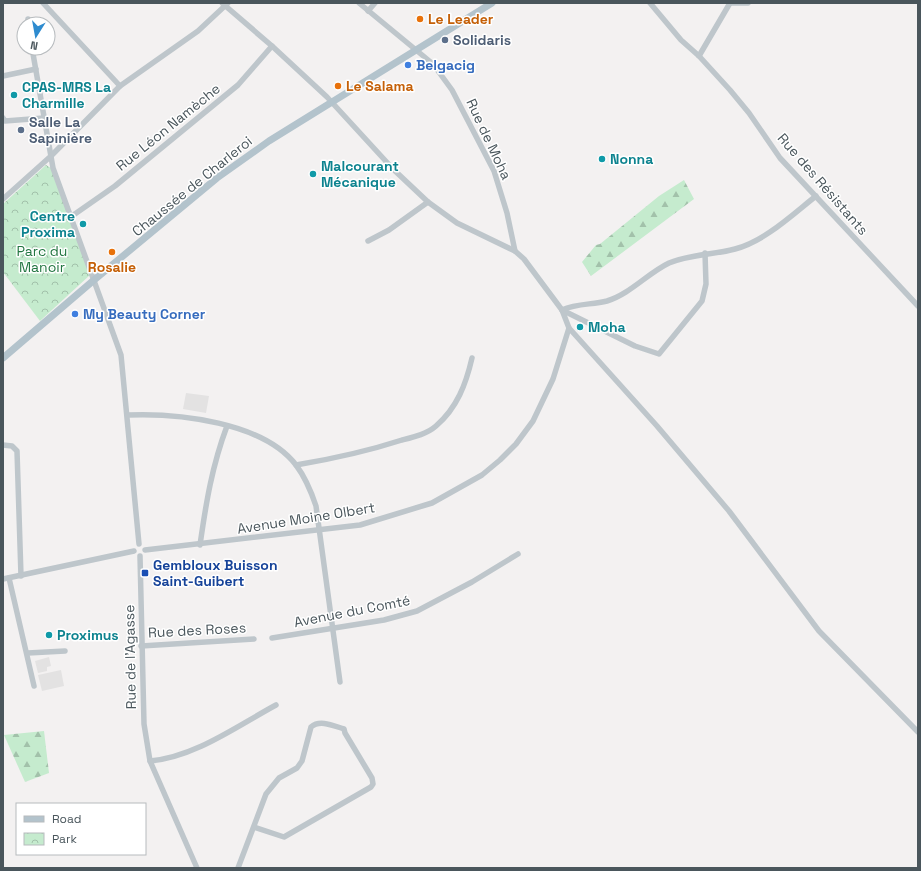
<svg xmlns="http://www.w3.org/2000/svg" width="921" height="871" viewBox="0 0 921 871" font-family="'Space Grotesk',sans-serif">
<defs>
<pattern id="forest-firs" width="22" height="20" patternUnits="userSpaceOnUse"><rect width="22" height="20" fill="#c5ebce"/><path d="M5 1l3.5 6h-7zM16 11l3.5 6h-7z" fill="#a2c1aa"/></pattern>
<pattern id="park-crowns" width="20" height="18" patternUnits="userSpaceOnUse"><rect width="20" height="18" fill="#c5ebce"/><path d="M2 6a3 3 0 1 1 6 0M12 15a3 3 0 1 1 6 0" fill="none" stroke="#a2c1aa"/></pattern>
</defs>
<rect width="100%" height="100%" fill="#f3f1f1"/>
<g fill="#e3e2e2">
<polygon points="186,393 209,396 206,413 183,409"/>
<polygon points="49,657 51,666 47,667 47,671 38,673 35,661"/>
<polygon points="61,670 64,686 42,691 38,675"/>
</g>
<g fill="url(#forest-firs)">
<polygon points="684,180 694,199 591,276 582,262 596,245 600,244 659,196"/>
<polygon points="44,731 49,773 25,782 4,735"/>
</g>
<polygon fill="url(#park-crowns)" points="46,165 51,168 90,275 40,321 3,272 3,204"/>
<g fill="none" stroke-linecap="round" stroke-linejoin="round">
<g stroke="#bec6cb" stroke-width="5.5">
<polyline points="43,3 120,86"/>
<polyline points="222,3 272,46 327,97 393,169 428,202 457,223 515,251 524,259 562,310 635,346 659,354 702,301 706,284 705,253"/>
<polyline points="359,3 433,64 452,90 494,171 507,213 515,251"/>
<polyline points="650,3 681,40 699,56 730,90 749,113 780,158 918,306"/>
<polyline points="731,3 748,3"/>
<polyline points="368,11 375,3"/>
<polyline points="28,19 28,24"/>
<polyline points="32,48 53,168 121,355 139,544"/>
<polyline points="699,56 730,3"/>
<polyline points="3,76 36,69"/>
<polyline points="3,118 5,121 44,118"/>
<polyline points="3,199 51,156 120,86 198,31 228,3"/>
<polyline points="72,216 115,186 238,85 272,46"/>
<polyline points="368,241 389,230 428,202"/>
<path d="M562,310C577,303 592,305 607,301C630,294 648,273 669,263C691,254 713,255 735,249C765,241 792,215 816,196"/>
<polyline points="569,328 657,426 729,511 819,631 918,732"/>
<path d="M128,415C178,413 263,422 296,465C305,477 311,491 316,506L340,682"/>
<polyline points="3,445 12,446 17,451 21,576"/>
<path d="M296,465C332,459 368,451 402,440C414,437 427,434 436,426C457,408 466,384 472,358"/>
<path d="M200,545C206,503 212,466 227,426"/>
<polyline points="145,550 360,525 432,503 482,475 500,460 516,444 533,421 553,379 569,328 562,310"/>
<polyline points="140,556 144,724 150,761 197,868"/>
<polyline points="9,578 34,686"/>
<polyline points="3,579 134,551"/>
<polyline points="272,638 384,620 417,611 472,582 518,554"/>
<polyline points="141,646 254,639"/>
<polyline points="28,653 65,651"/>
<path d="M150,761C195,757 237,726 276,705"/>
<path d="M238,868L266,794L279,778L297,768L302,761L311,727C320,719 334,726 344,729L345,733L372,778L373,784L371,787L284,837L254,827"/>
</g>
<polyline stroke="#b3c3cc" stroke-width="7" points="3,358 94,280 217,178 269,141 492,3"/>
</g>
<g fill="#e8710a" stroke="#fff" stroke-width="1.5">
<circle cx="420" cy="19" r="4"/>
<circle cx="338" cy="86" r="4"/>
<circle cx="112" cy="252" r="4"/>
</g>
<g fill="#5c6f8a" stroke="#fff" stroke-width="1.5">
<circle cx="445" cy="40" r="4"/>
<circle cx="21" cy="130" r="4"/>
</g>
<g fill="#3f7fe0" stroke="#fff" stroke-width="1.5">
<circle cx="408" cy="65" r="4"/>
<circle cx="75" cy="314" r="4"/>
</g>
<g fill="#0f9aa8" stroke="#fff" stroke-width="1.5">
<circle cx="14" cy="95" r="4"/>
<circle cx="602" cy="159" r="4"/>
<circle cx="313" cy="174" r="4"/>
<circle cx="83" cy="224" r="4"/>
<circle cx="580" cy="327" r="4"/>
<circle cx="49" cy="635" r="4"/>
</g>
<rect fill="#1a4fb4" stroke="#fff" stroke-width="1.5" x="141" y="569" width="8" height="8" rx="2"/>
<g text-anchor="middle" dominant-baseline="central" stroke-width="3" stroke-linejoin="round" paint-order="stroke">
<g font-size="14" font-weight="bold" fill="#c56008" stroke="#fff" text-anchor="start">
<text x="428" y="19">Le Leader</text>
<text x="346" y="86">Le Salama</text>
<text x="112" y="267" text-anchor="middle">Rosalie</text>
</g>
<g font-size="14" font-weight="bold" fill="#4e5e75" stroke="#fff" text-anchor="start">
<text x="453" y="40">Solidaris</text>
<text x="29" y="122">Salle La<tspan x="29" dy="16">Sapinière</tspan></text>
</g>
<g font-size="14" font-weight="bold" fill="#366cbe" stroke="#fff" text-anchor="start">
<text x="416" y="65">Belgacig</text>
<text x="83" y="314">My Beauty Corner</text>
</g>
<g font-size="14" font-weight="bold" fill="#0d838f" stroke="#fff" text-anchor="start">
<text x="22" y="87">CPAS-MRS La<tspan x="22" dy="16">Charmille</tspan></text>
<text x="610" y="159">Nonna</text>
<text x="321" y="166">Malcourant<tspan x="321" dy="16">Mécanique</tspan></text>
<text x="75" y="216" text-anchor="end">Centre<tspan x="75" dy="16">Proxima</tspan></text>
<text x="588" y="327">Moha</text>
<text x="57" y="635">Proximus</text>
</g>
<g font-size="14" fill="#4a565c" stroke="#fff">
<text transform="translate(168 127) rotate(-39)">Rue Léon Namèche</text>
<text transform="translate(489 139) rotate(65)">Rue de Moha</text>
<text transform="translate(823 184) rotate(49)">Rue des Résistants</text>
<text transform="translate(192 186) rotate(-39)">Chaussée de Charleroi</text>
<text transform="translate(306 518) rotate(-9)">Avenue Moine Olbert</text>
<text transform="translate(352 611) rotate(-11)">Avenue du Comté</text>
<text transform="translate(197 630) rotate(-3)">Rue des Roses</text>
<text transform="translate(130 657) rotate(-91)">Rue de l'Agasse</text>
</g>
<g font-size="14" fill="#227641" stroke="#fff">
<text x="42" y="251">Parc du<tspan x="42" dy="16">Manoir</tspan></text>
</g>
<g font-size="14" font-weight="bold" fill="#164399" stroke="#fff" text-anchor="start">
<text x="153" y="565">Gembloux Buisson<tspan x="153" dy="16">Saint-Guibert</tspan></text>
</g>
</g>
<rect width="921" height="871" fill="none" stroke="#4a565c" stroke-width="8"/>
<rect x="16" y="803" width="130" height="52" fill="#ffffff" stroke="#b7bbbe"/>
<rect x="24" y="816" width="20" height="6" fill="#b3c3cc" stroke="#b7bbbe"/>
<text x="52" y="823" font-size="12" fill="#4a565c">Road</text>
<rect x="24" y="833" width="20" height="12" fill="url(#park-crowns)" stroke="#b7bbbe"/>
<text x="52" y="843" font-size="12" fill="#4a565c">Park</text>
<g transform="translate(36 36) rotate(191)"><circle r="19" fill="#ffffff" stroke="#b7bbbe"/>
<path d="M0-3L7 15L0 10L-7 15Z" fill="#2e8bcf"/>
<text y="-6" font-size="11" font-weight="bold" text-anchor="middle" fill="#4a565c">N</text>
</g>
</svg>
